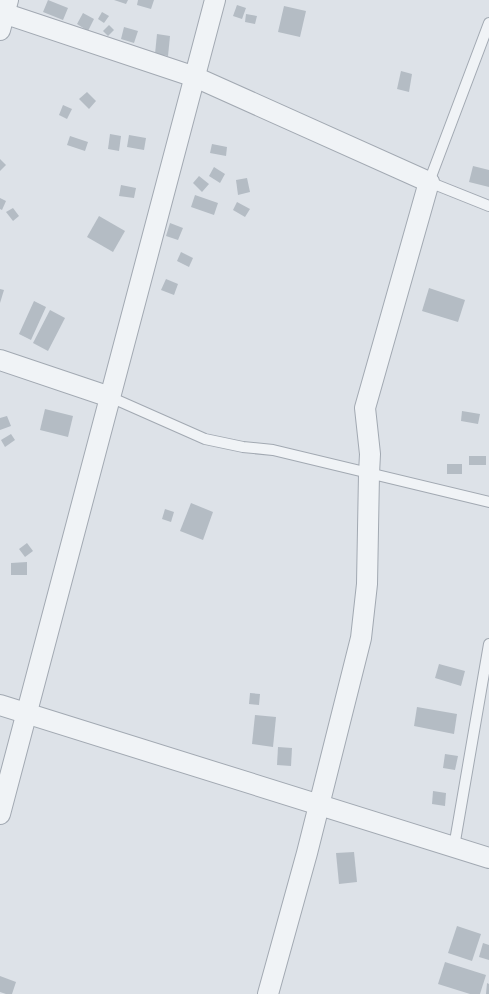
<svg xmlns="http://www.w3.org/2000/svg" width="489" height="994" viewBox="0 0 489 994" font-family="Barlow,sans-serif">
<rect width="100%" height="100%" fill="#dde2e8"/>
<g fill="#b4bcc4">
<polygon points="48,0 68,8 63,20 43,12"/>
<polygon points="114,0 128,0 126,4"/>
<polygon points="138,0 154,0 151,9 137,5"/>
<polygon points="237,5 246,8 242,19 233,16"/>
<polygon points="284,6 306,11 300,37 278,32"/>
<polygon points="102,12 109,16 104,23 98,19"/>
<polygon points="83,13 94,19 88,31 77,24"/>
<polygon points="246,14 257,16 255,24 245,22"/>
<polygon points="109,25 114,30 108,36 103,31"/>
<polygon points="124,27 138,31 134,43 121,39"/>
<polygon points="157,34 170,36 168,56 155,54"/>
<polygon points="401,71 412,74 409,92 397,89"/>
<polygon points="87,92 96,101 89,109 79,99"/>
<polygon points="63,105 72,109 67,119 59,115"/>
<polygon points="110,134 121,136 119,151 108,149"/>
<polygon points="129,135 146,138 144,150 127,147"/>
<polygon points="70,136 88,142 85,151 67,145"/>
<polygon points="212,144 227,147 226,156 210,153"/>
<polygon points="0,159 6,165 0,171"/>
<polygon points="473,166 489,170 489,187 469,182"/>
<polygon points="214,167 225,174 220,183 209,176"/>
<polygon points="199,176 209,184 202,192 193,183"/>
<polygon points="247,178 250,192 238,195 236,180"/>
<polygon points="121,185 136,188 134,198 119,196"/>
<polygon points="195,195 218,203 214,215 191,207"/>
<polygon points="0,198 6,201 2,210 0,209"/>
<polygon points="237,202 250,209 245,217 233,210"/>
<polygon points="13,208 19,216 13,221 6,212"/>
<polygon points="99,216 125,231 113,252 87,237"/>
<polygon points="170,223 183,228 178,240 166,236"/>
<polygon points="181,252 193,258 189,267 177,261"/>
<polygon points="166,279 178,284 174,295 161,290"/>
<polygon points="429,288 465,300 458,322 422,311"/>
<polygon points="0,289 4,290 0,303"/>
<polygon points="34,301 46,307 31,340 19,334"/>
<polygon points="50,310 65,318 48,351 33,343"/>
<polygon points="45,409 73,416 68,437 40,430"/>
<polygon points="462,411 480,414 478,424 461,421"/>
<polygon points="7,416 11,426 0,430 0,418"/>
<polygon points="11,434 15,440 5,447 1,440"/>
<rect x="469" y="456" width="17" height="9"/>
<rect x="447" y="464" width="15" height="10"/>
<polygon points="191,503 213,512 203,540 180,531"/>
<polygon points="165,509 174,512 171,522 162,519"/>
<polygon points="27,543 33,551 25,557 19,549"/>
<polygon points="27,562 27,575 11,575 11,563"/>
<polygon points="439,664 465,671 461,686 435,678"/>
<polygon points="250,693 260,694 259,705 249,704"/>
<polygon points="417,707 457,714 454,734 414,726"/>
<polygon points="255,715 276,717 273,747 252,744"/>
<polygon points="278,747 292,748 291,766 277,765"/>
<polygon points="445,754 458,756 455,770 443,768"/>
<polygon points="433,791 446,793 445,806 432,804"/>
<polygon points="354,852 357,882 339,884 336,853"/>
<polygon points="457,926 481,934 472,961 448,953"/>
<polygon points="483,943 489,945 489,960 479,957"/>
<polygon points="445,962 486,975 480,994 470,994 438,984"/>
<polygon points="0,976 16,982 12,994 6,994 0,992"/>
<polygon points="487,983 489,984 489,994 486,994"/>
</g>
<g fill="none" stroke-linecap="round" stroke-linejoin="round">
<g stroke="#a2a9b2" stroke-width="12">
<g id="service">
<polyline points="489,23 429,182 489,206"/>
<polyline points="110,397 205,439 243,447 273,450 489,502"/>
<polyline points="454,847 489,644"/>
</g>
</g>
<g stroke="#a2a9b2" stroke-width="22">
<g id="minor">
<polyline points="0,12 195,77 429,182 365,408 370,454 369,474 367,584 361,638 307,853 268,994"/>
<polyline points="0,30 8,0"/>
<polyline points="0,360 110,397"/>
<polyline points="0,705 489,858"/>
<polyline points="0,814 215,0"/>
</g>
</g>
<use href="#service" stroke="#f0f3f6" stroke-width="10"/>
<use href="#minor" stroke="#f0f3f6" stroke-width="20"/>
</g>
</svg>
